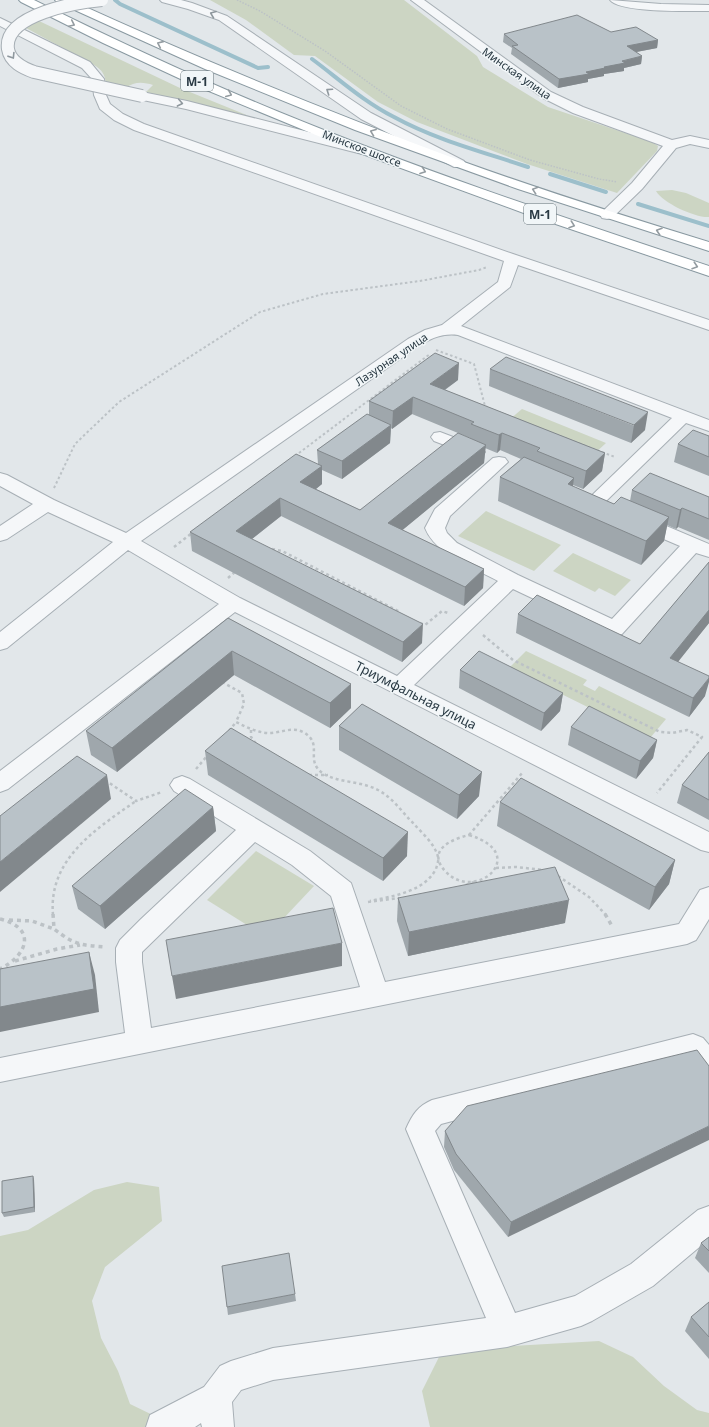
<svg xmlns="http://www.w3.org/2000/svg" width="709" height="1427" viewBox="0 0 709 1427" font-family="'Noto Sans',sans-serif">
<rect width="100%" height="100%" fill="#e2e7ea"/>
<g fill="#ccd5c3">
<polygon points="210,0 404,0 477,56 483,67 548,107 652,142 658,146 657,151 617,193 527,164 417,122 378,102 315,56 294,55 246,20"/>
<path d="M37,20L180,88L249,116L146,92L153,85C144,82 134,81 126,88L106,84C105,74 102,70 94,65L26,28Z"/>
<path d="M672,190L686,193L709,203V217C695,218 663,203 656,191Z"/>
<polygon points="522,409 606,443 593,455 509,420"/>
<polygon points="486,511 561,545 534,571 458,536"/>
<polygon points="573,553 631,580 615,596 599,588 595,592 553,571"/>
<polygon points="526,651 587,680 583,685 595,691 599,686 666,719 650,738 509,668"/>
<polygon points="256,851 314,886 283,919 247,925 207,900"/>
<polygon points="127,1182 159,1187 162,1221 105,1267 92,1301 101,1338 118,1371 130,1404 163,1420 166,1427 0,1427 0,1236 28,1230 94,1190"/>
<polygon points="599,1341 633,1357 664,1386 697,1410 709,1413 709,1427 430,1427 422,1391 440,1355 475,1348"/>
</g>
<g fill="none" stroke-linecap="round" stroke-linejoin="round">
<g stroke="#9cbfcb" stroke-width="4">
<polyline points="115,0 120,4 258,68 268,67"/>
<path d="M312,59C339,79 364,102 394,117C436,140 483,152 528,167"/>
<polyline points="550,174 606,192"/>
<polyline points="638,204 709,226"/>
</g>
<g stroke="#a7afb5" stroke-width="2">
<g id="minor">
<polygon points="160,0 181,0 192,3 227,16 371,113 464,161 466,164 464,167 454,167 361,119 219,20 188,9 162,2"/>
<polygon points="411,0 424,0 551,92 583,107 672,140 690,136 709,140 709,148 690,144 676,148 642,189 612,218 607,219 602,218 600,215 602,212 632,183 663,146 573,113 543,98"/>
<path d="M610,0L661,4L709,5V11C691,11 620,13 610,0Z"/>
<path d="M0,18L90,62L104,79L106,95L110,104L123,114L144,124L513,254L709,320V330L518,265L510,287L461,326L709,420V431L686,423L601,506L594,508L587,506L585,502L672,418L458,335C443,333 432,338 420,345L141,541L240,598L397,676L498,581C474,568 435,554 425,528L435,509L493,458L499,457L505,458L508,462L450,516L445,528L447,533L457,543L518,575L612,619L680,546L631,525L628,521L631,517L638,515L645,517L709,544V557L696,553L622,634L615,636L608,634L513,589L414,685L709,832V852L701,850L235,612L8,789L0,792V771L219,604L128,550L7,648L0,650V632L113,542L48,512L7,539L0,541V526L33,504L0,486V473L7,475L54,500L126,533L408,339L425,330L442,325L498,282L504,261L134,130L114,120L100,109L94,95L92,79L82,68L0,26Z"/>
<polygon points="142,92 187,101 367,147 369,150 367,153 362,154 186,109 138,99 136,96 138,93"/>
<polygon points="440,432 482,448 485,452 482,456 476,457 434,441 431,437 434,433"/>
<path d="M182,776L190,779L310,851L351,883L385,982L679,924L700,890L709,887V919L696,940L687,944L0,1082V1058L125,1033L116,962V948L120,940L141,919L236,830L174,791L170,785L174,779ZM255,842L292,865L331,896L360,987L151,1028L142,962V952Z"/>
<path d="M693,1034L703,1038L709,1045V1076L699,1073L688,1059L441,1124L435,1131L515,1313L575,1296L631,1264L698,1210L709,1206V1239L653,1286L592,1321L581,1326L507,1347L273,1380L241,1390L232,1402L234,1427H202L201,1423L195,1427H146L150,1415L204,1387L220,1366L231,1361L273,1348L486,1318L406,1129C412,1115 418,1106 432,1100Z"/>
</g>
</g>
<g stroke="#8999a1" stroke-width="2">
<g id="highway">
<path d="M19,0H34C115,40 196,78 279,112C420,170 565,218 709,266V276L529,215L357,152L187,82L103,43L21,2Z"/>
<path d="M55,0H70C199,59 331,113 464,162C545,191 627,217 709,242V251L518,189L355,130L205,69L57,2Z"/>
</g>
</g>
<polyline stroke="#bcc2c6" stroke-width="1.5" stroke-dasharray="1.5 1.5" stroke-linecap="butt" points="237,0 260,11 325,51 401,106 447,129 530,160 599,179 617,182"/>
<g stroke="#bcc2c6" stroke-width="2" stroke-dasharray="2.5 2.5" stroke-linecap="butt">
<polyline points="436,350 474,364 485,406 487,407"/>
<polyline points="560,436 615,457"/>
<polyline points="295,456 430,354"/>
<polyline points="54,488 75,444 119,402 260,312 323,294 420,281 479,270 487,267"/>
</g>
<g stroke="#bcc2c6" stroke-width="2.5" stroke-dasharray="3 3" stroke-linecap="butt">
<polyline points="174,547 192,533"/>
<polyline points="272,549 282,551 400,612"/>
<polyline points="228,578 236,571"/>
<polyline points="420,623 425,625 442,611 448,613"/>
<polyline points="483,635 513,660 660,732 672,733 687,730 702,737 657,793"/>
<path d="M222,682L242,693L244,704L236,722C246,727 256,732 267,733C279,734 291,726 303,732C325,744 303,761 324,774C340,783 361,781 378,790C393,798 402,812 413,823C422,833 435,844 438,857C439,861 437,865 436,869C424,892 393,896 370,901"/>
<polyline points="251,730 251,737 257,745"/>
<polyline points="229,731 236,722"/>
<polyline points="196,769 207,756"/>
<polyline points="309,775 328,775"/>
<polyline points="105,780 136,801 162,792"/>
<path d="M469,835C532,854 475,904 445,871C426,850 452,839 469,835Z"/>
<polyline points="469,835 523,772"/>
<polyline points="496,868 516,867 544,870"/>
<polyline points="558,876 589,897 606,915"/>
<polyline points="466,885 474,882"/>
<polyline points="368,902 399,898"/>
<path d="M53,915C48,859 96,829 136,801"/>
</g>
<g stroke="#bcc2c6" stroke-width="3.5" stroke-dasharray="4 4" stroke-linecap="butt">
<path d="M53,914L54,929C75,945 80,945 106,947"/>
<polyline points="605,914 612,926"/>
<path d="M0,919C37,928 28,955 0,969"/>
<polyline points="9,920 32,921 54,929"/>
<polyline points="15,961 57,949 80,945"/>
</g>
<use href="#minor" fill="#f5f7f9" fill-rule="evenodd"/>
<use href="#highway" fill="#fff" fill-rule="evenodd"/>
<g stroke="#a7afb5" stroke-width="14" stroke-linecap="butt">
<path id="minor-bridge" d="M102,0C79,2 3,14 8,49C10,62 23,68 34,72L142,96"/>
</g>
<use href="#minor-bridge" stroke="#f5f7f9" stroke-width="12"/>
</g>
<g fill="#9fa7ac" fill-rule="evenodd">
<polygon points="611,32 658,40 657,48 636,52 642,56 641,64 624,68 624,71 604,74 604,76 588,79 588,82 558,88 511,54 512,48 503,42 504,34"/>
<polygon points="490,369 645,430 631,443 489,386"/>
<path d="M458,380L445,390L605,453L602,471L583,489L573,485V487L614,504L630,501L632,490L709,497V540L678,527L676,529L667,525L664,541L641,565L498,501L500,477L521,459L500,450L497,453L485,448L484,463L402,530L484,569L483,588L464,606L281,516L252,539L422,643L402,662L192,551L190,532L318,464L317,450L369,415V401ZM412,414L470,438L360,510L316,489L322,484V470L342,479L390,443L391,428L392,429Z"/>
<polygon points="709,436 709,476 674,462 678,444"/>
<polygon points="709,562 709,623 678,661 705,696 689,717 516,633 518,614 640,644"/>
<polygon points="228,618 351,684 351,708 330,728 234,675 117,772 91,755 86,731"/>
<polygon points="460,670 563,693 560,711 541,731 459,688"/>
<polygon points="339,726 479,796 457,819 339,750"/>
<polygon points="571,727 657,740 653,758 636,779 568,745"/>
<polygon points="205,751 407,856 383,881 208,775"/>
<polygon points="709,752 709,820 677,803 682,785"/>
<polygon points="500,802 675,860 669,884 649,910 497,826"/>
<polygon points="213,807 216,831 105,929 78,909 72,886"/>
<polygon points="398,898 565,923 408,956 397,921"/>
<polygon points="697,1050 508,1237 454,1170 444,1147 445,1131"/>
<polygon points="33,1176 34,1180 35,1212 4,1217 2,1213"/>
<polygon points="709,1237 709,1273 695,1258 701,1243"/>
<polygon points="295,1294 296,1301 228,1315 227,1307"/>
<polygon points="709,1302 709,1359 685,1331 691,1317"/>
</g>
<g fill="#82888c">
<polygon points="658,40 657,48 626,54 627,46"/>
<polygon points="642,56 641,64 624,68 624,71 604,74 604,76 588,79 588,82 558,88 559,79"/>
<polygon points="459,363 458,380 429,401 430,384"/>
<polygon points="413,397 412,414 392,429 393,411"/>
<polygon points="648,412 645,430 631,443 634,425"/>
<polygon points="391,425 390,443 342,479 342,461"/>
<polygon points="502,433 500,450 497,453 499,435"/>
<polygon points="486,445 484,463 388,542 388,523"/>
<polygon points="605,453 602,471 583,489 586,471"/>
<polygon points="322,466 322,484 301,501 300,482"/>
<polygon points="574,478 571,501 568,484"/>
<polygon points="280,498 281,516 238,550 236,531"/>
<polygon points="682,508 678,527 676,529 680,510"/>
<polygon points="669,517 664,541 641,565 646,541"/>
<polygon points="484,569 483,588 464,606 465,587"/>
<polygon points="709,610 709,623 666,677 670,658"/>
<polygon points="423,624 422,643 402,662 403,642"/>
<polygon points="232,651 234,675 117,772 112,748"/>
<polygon points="709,678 709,682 705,696 689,717 693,698"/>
<polygon points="351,684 351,708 330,728 330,703"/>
<polygon points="563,693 560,711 541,731 544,713"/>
<polygon points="657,740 653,758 636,779 640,761"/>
<polygon points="482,772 479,796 457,819 459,795"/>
<polygon points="107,775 111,799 0,892 0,862"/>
<polygon points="213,807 216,831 105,929 100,906"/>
<polygon points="408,832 407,856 383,881 383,858"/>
<polygon points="675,860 669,884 649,910 655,887"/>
<polygon points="569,900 565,923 408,956 409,932"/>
<polygon points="342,943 342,966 176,999 172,976"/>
<polygon points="89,952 95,975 99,1012 0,1032 0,1007"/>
<polygon points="709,1126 709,1140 508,1237 511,1222"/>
<polygon points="33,1176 34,1180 35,1212 34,1207"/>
</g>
<g fill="#b9c2c8" stroke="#82888c">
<polygon points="577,15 611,32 636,27 658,40 627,46 642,56 622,61 625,63 604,67 605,68 586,72 589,74 559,79 512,46 518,45 504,34"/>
<polygon points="435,353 459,363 430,384 605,453 586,471 537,451 540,448 502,433 499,435 471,424 474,422 413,397 393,411 369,401"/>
<polygon points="506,357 648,412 634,425 490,369"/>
<polygon points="367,414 391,425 342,461 317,450"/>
<polygon points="693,430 709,436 709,457 678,444"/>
<polygon points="458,433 486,445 388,523 484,569 465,587 280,498 236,531 423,624 403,642 190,532 296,454 322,466 300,482 360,510"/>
<polygon points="524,457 574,478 568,484 614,504 621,497 669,517 646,541 500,477"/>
<polygon points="650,473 709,497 709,519 682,508 680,510 632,490"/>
<polygon points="709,562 709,610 670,658 709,676 709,678 693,698 518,614 537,595 640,644"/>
<polygon points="228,618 351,684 330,703 232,651 112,748 86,731"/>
<polygon points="479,651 563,693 544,713 460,670"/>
<polygon points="362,704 482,772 459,795 339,726"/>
<polygon points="589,706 657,740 640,761 571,727"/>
<polygon points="231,728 408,832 383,858 205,751"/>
<polygon points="709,752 709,800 682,785"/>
<polygon points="77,756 107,775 0,862 0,816"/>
<polygon points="521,778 675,860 655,887 500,802"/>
<polygon points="185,789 213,807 100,906 72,886"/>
<polygon points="555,867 569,900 409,932 398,898"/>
<polygon points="333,908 342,943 172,976 166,940"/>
<polygon points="89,952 94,989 0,1007 0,969"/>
<polygon points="697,1050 709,1066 709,1126 511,1222 456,1154 445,1131 467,1106"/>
<polygon points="33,1176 34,1207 2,1213 2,1181"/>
<polygon points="709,1237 709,1251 701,1243"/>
<polygon points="289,1253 295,1294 227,1307 222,1266"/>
<polygon points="709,1302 709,1337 691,1317"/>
</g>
<defs><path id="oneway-chevron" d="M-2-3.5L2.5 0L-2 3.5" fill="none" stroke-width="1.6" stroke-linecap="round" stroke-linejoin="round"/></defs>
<g stroke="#8f989e">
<use href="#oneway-chevron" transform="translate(213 14) rotate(-158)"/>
<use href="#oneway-chevron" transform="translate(12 56) rotate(58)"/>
<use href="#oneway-chevron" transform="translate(329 91) rotate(-146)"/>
<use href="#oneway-chevron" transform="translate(180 103) rotate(11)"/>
</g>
<g stroke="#949ca1">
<use href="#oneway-chevron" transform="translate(72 24) rotate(25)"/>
<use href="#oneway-chevron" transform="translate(160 44) rotate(-156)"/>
<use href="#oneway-chevron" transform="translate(229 94) rotate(23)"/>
<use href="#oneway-chevron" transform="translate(373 132) rotate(-159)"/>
<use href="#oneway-chevron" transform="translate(423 171) rotate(20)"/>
<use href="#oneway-chevron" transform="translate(535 190) rotate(-161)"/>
<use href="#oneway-chevron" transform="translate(572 225) rotate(19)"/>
<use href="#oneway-chevron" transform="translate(659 231) rotate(-162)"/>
<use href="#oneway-chevron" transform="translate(695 266) rotate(18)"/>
</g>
<g text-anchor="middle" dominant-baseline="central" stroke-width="3" stroke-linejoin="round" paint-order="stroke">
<g font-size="11" fill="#293943" stroke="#f1f6f8">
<text transform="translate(517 73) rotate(35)">Минская улица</text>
<text transform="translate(362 148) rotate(21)">Минское шоссе</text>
<text transform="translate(391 359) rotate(-34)">Лазурная улица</text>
</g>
<g fill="#f1f6f8" stroke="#657279" stroke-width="1">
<rect x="181" y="71" width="32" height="20" rx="3"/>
<rect x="524" y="204" width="32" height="20" rx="3"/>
</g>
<g font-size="12" font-weight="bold" fill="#293943">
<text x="197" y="81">М-1</text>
<text x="540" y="214">М-1</text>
</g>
<g font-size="13" fill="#293943" stroke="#f1f6f8">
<text transform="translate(416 695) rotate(27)">Триумфальная улица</text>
</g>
</g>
</svg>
